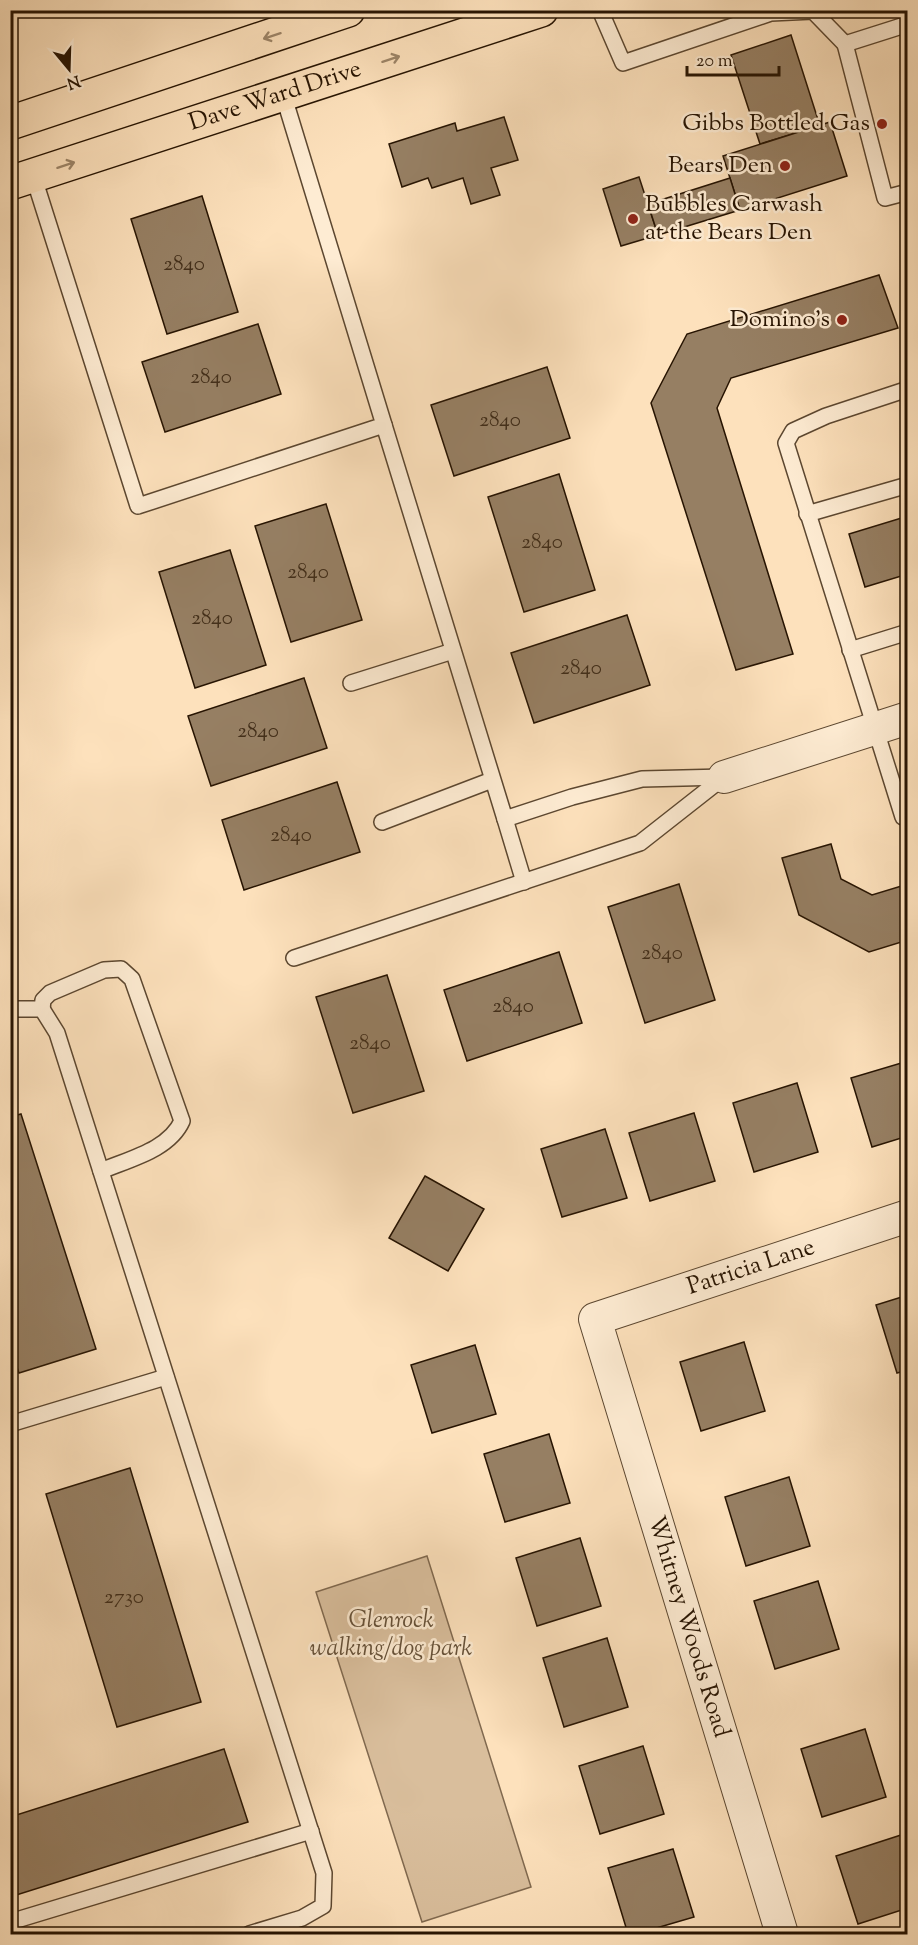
<svg xmlns="http://www.w3.org/2000/svg" width="918" height="1945" viewBox="0 0 918 1945" font-family="'Sorts Mill Goudy',serif">
<rect width="100%" height="100%" fill="#fde1bc"/>
<filter id="stains"><feTurbulence type="fractalNoise" baseFrequency=".00333" numOctaves="4"/><feColorMatrix values="0 0 0 0 .2 0 0 0 0 .09 0 0 0 0 .02 0 0 0 .5 -.17"/></filter>
<radialGradient id="worn" r=".72"><stop offset=".6" stop-color="#630" stop-opacity="0"/><stop offset="1" stop-color="#630" stop-opacity=".3"/></radialGradient>
<polygon fill="#d9be9c" stroke="#80694f" stroke-width="1.5" points="427,1556 531,1887 422,1922 316,1592"/>
<g fill="#967f63" stroke="#271402" stroke-width="1.5">
<polygon points="791,35 820,126 760,144 731,55"/>
<polygon points="504,117 518,160 491,168 500,195 471,204 463,178 432,188 428,178 402,187 389,144 455,123 457,131"/>
<polygon points="830,122 847,176 740,210 723,156"/>
<polygon points="639,177 658,235 621,246 603,189"/>
<polygon points="730,178 740,210 658,235 648,204"/>
<polygon points="202,196 238,312 167,334 131,219"/>
<polygon points="879,275 898,328 731,378 717,408 793,654 736,670 651,403 687,334"/>
<polygon points="258,324 281,394 165,432 142,362"/>
<polygon points="547,367 570,438 454,476 431,405"/>
<polygon points="559,474 595,590 524,612 488,497"/>
<polygon points="326,504 362,620 291,642 255,526"/>
<polygon points="908,516 908,574 865,587 849,534"/>
<polygon points="230,550 266,665 195,688 159,572"/>
<polygon points="627,615 650,685 534,723 511,653"/>
<polygon points="304,678 327,748 211,786 188,716"/>
<polygon points="337,782 360,852 244,890 222,820"/>
<polygon points="831,844 841,879 872,895 908,884 908,940 869,952 799,915 782,858"/>
<polygon points="679,884 715,1000 645,1023 608,907"/>
<polygon points="559,952 582,1023 467,1061 444,990"/>
<polygon points="387,975 424,1091 353,1113 316,997"/>
<polygon points="908,1061 908,1136 872,1147 851,1078"/>
<polygon points="797,1083 818,1152 754,1172 733,1103"/>
<polygon points="694,1113 715,1181 650,1201 629,1133"/>
<polygon points="21,1114 96,1349 19,1373 10,1348 10,1117"/>
<polygon points="605,1129 627,1198 562,1217 541,1149"/>
<polygon points="425,1176 484,1209 448,1271 389,1238"/>
<polygon points="908,1295 908,1370 897,1373 876,1305"/>
<polygon points="744,1342 765,1411 701,1431 680,1362"/>
<polygon points="475,1345 496,1414 432,1433 411,1365"/>
<polygon points="549,1434 570,1503 505,1522 484,1454"/>
<polygon points="130,1468 201,1702 117,1727 46,1494"/>
<polygon points="789,1477 810,1546 746,1566 725,1497"/>
<polygon points="580,1538 601,1606 537,1626 516,1558"/>
<polygon points="818,1581 839,1649 775,1669 754,1601"/>
<polygon points="607,1638 628,1707 564,1727 543,1658"/>
<polygon points="865,1729 886,1797 822,1817 801,1749"/>
<polygon points="643,1746 664,1814 600,1834 579,1766"/>
<polygon points="224,1749 248,1822 10,1897 10,1817"/>
<polygon points="901,1835 908,1857 908,1908 858,1924 836,1856"/>
<polygon points="673,1849 694,1917 636,1934 628,1934 608,1868"/>
</g>
<g fill="none" stroke-linecap="round" stroke-linejoin="round">
<g stroke="#5c4730" stroke-width="18">
<g id="lane">
<polyline points="600,10 623,63 771,13 813,11 845,44 908,24"/>
<polyline points="845,44 885,198 908,192"/>
<polyline points="33,175 138,506 384,425 283,94"/>
<polyline points="908,389 826,416 793,431 786,443 903,817 908,816"/>
<polyline points="384,425 505,819 572,797 642,779 724,777"/>
<polyline points="807,514 908,485"/>
<polyline points="850,650 908,632"/>
<polyline points="351,683 453,651"/>
<polyline points="505,819 524,882"/>
<polyline points="382,822 492,780"/>
<polyline points="294,958 640,843 724,777"/>
<polyline points="10,1009 42,1009 57,1033 324,1873 323,1906 302,1918 249,1934"/>
<path d="M42,1009L43,1000L50,993L104,970L121,969L132,979L182,1121C169,1150 129,1159 101,1171"/>
<polyline points="10,1424 166,1377"/>
<polyline points="10,1922 311,1831"/>
</g>
</g>
<g stroke="#5c4730" stroke-width="34">
<g id="street">
<polyline points="724,777 908,718"/>
<path id="s1" d="M782,1934L595,1319L908,1216"/>
</g>
</g>
<g stroke="#271402" stroke-width="36">
<g id="primary">
<polyline points="10,123 348,10"/>
<path id="s2" d="M10,183L541,10"/>
</g>
</g>
<use href="#lane" stroke="#feecd3" stroke-width="15"/>
<use href="#street" stroke="#feecd3" stroke-width="32"/>
<use href="#primary" stroke="#fde1bc" stroke-width="33"/>
</g>
<defs><path id="oneway-shaft" d="M-6 0H5M1.5-3L5.5 0L1.5 3" fill="none" stroke-width="1.6" stroke-linecap="round" stroke-linejoin="round" transform="scale(1.5)"/></defs>
<g stroke="#9d8568">
<use href="#oneway-shaft" transform="translate(272 36) rotate(162)"/>
<use href="#oneway-shaft" transform="translate(391 59) rotate(-18)"/>
<use href="#oneway-shaft" transform="translate(66 165) rotate(-18)"/>
</g>
<g fill="#8f2418" stroke="#feecd3" stroke-width="2">
<circle cx="882" cy="124" r="6"/>
<circle cx="785" cy="166" r="6"/>
<circle cx="633" cy="219" r="6"/>
<circle cx="842" cy="320" r="6"/>
</g>
<g text-anchor="middle" dominant-baseline="central" stroke-width="5" stroke-linejoin="round" paint-order="stroke">
<g font-size="21" fill="#432f1a">
<text x="184" y="265">2840</text>
<text x="211" y="378">2840</text>
<text x="500" y="421">2840</text>
<text x="542" y="543">2840</text>
<text x="308" y="573">2840</text>
<text x="212" y="619">2840</text>
<text x="581" y="669">2840</text>
<text x="258" y="732">2840</text>
<text x="291" y="836">2840</text>
<text x="662" y="954">2840</text>
<text x="513" y="1007">2840</text>
<text x="370" y="1044">2840</text>
<text x="124" y="1598">2730</text>
</g>
<g font-size="24" fill="#271402" stroke="#feecd3">
<text stroke="none"><textPath href="#s2" startOffset="279">Dave Ward Drive</textPath></text>
<text stroke="none"><textPath href="#s1" startOffset="807">Patricia Lane</textPath></text>
<text transform="translate(688 1627) rotate(73)">Whitney Woods Road</text>
</g>
<g font-size="24" fill="#271402" stroke="#feecd3" text-anchor="end">
<text x="870" y="124">Gibbs Bottled Gas</text>
<text x="773" y="166">Bears Den</text>
<text x="645" y="205" text-anchor="start">Bubbles Carwash<tspan x="645" dy="28">at the Bears Den</tspan></text>
<text x="830" y="320">Domino's</text>
</g>
<g font-size="24" font-style="italic" fill="#655038" stroke="#feecd3">
<text x="391" y="1621">Glenrock<tspan x="391" dy="28">walking/dog park</tspan></text>
</g>
</g>
<rect width="918" height="1945" fill="none" stroke="#fde1bc" stroke-width="36"/>
<rect x="12" y="12" width="894" height="1921" fill="none" stroke="#271402" stroke-width="3"/>
<rect x="18" y="18" width="882" height="1909" fill="none" stroke="#271402" stroke-width="1.5"/>
<g transform="translate(69 69) rotate(161)" stroke="#feecd3" stroke-width="4.5" paint-order="stroke">
<path d="M0-4.5L10 22L0 15L-10 22Z" fill="#271402"/>
<text y="-9" font-size="16" font-weight="bold" text-anchor="middle" fill="#271402">N</text>
</g>
<path d="M687 66v9h92v-9" fill="none" stroke="#271402" stroke-width="3"/>
<text x="696" y="66" font-size="18" fill="#271402" stroke="#feecd3" stroke-width="4.5" paint-order="stroke">20 m</text>
<rect width="100%" height="100%" filter="url(#stains)"/>
<rect width="100%" height="100%" fill="url(#worn)"/>
</svg>
